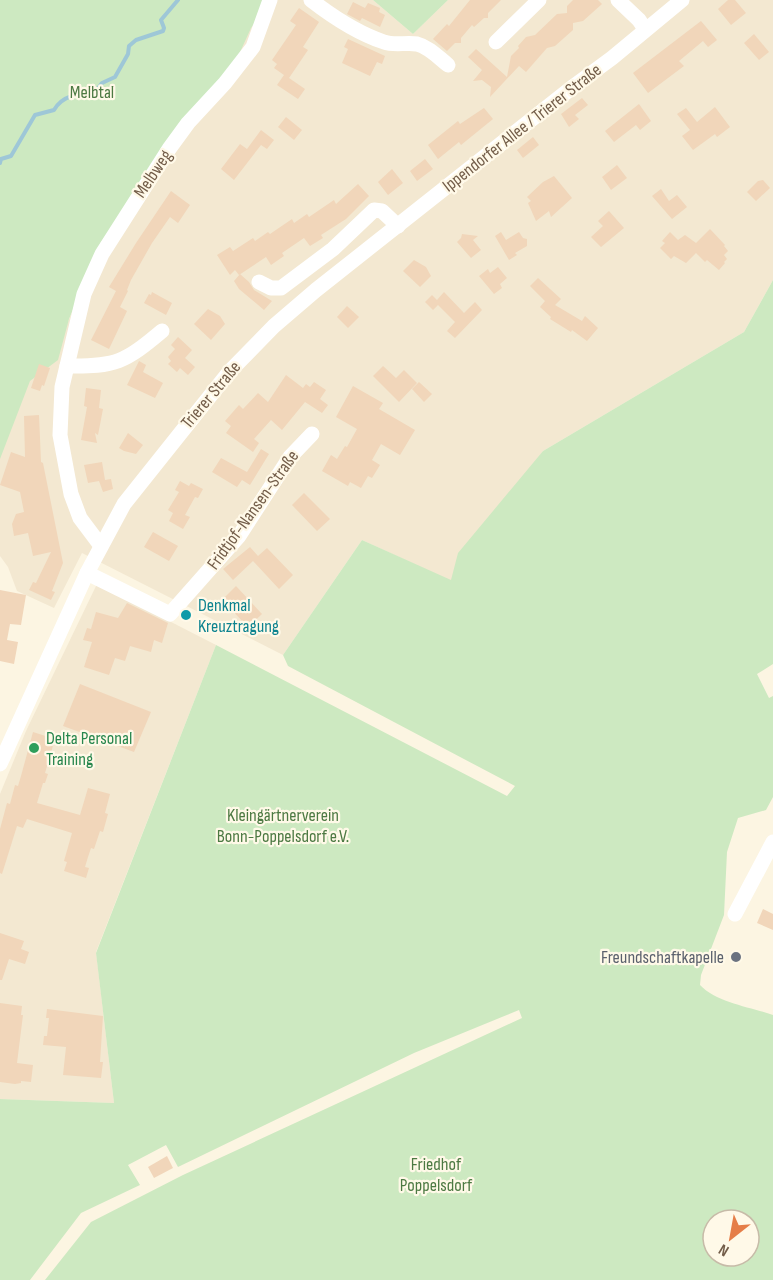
<svg xmlns="http://www.w3.org/2000/svg" width="773" height="1280" viewBox="0 0 773 1280" font-family="'Sofia Sans Condensed',sans-serif">
<rect width="100%" height="100%" fill="#fcf5e2"/>
<g fill="#f3e8d1">
<polygon points="272,0 373,0 413,34 448,0 773,0 773,280 744,332 543,451 451,581 362,540 283,655 82,553 54,608 17,591 8,567 0,556 0,430 25,333 65,329 101,242 162,144"/>
<polygon points="97,584 216,645 96,952 114,1103 0,1099 0,794 26,731"/>
</g>
<g fill="#cde9c1" fill-rule="evenodd">
<polygon points="0,0 272,0 251,28 236,61 101,242 69,319 58,360 30,381 0,459"/>
<polygon points="373,0 448,0 413,34"/>
<path d="M773,280V664L757,674L769,698L773,696V797L766,810L738,818L727,852L724,915L701,975L700,985C717,1003 751,1007 773,1015V1280H45L91,1222L183,1175L522,1018L519,1010L414,1053L178,1167L166,1145L128,1165L140,1185L81,1213L30,1280H0V1099L114,1103L96,953L216,645L507,796L515,786L288,666L283,655L362,540L451,580L458,553L543,451L744,332ZM713,1220H749V1256H713Z"/>
</g>
<g fill="none" stroke-linecap="round" stroke-linejoin="round">
<path stroke="#9ec7d7" stroke-width="4" d="M0,163L1,159L11,156L35,115L54,110C62,96 79,92 93,95L102,83L115,77L128,54L129,46L136,40L163,31L164,28L161,20L178,0"/>
</g>
<g fill="#f1d6ba">
<polygon points="470,0 501,0 488,13 488,18 484,18 474,27 472,25 461,38 461,43 455,43 447,51 433,39 447,24 449,26"/>
<polygon points="573,0 598,0 602,4 583,21 573,23 573,30 555,46 547,48 526,72 519,66 490,97 491,87 482,80 473,81 482,70 468,57 476,49 507,77 511,56 519,48 518,46 526,37 535,35 557,14 567,13 567,6"/>
<polygon points="728,0 735,0 746,13 731,25 718,9"/>
<polygon points="353,2 365,8 368,3 380,8 379,12 385,15 380,27 362,18 360,21 347,14"/>
<polygon points="299,8 319,22 303,47 308,50 289,78 305,89 298,99 277,85 284,75 274,68 277,64 272,60 296,25 290,21"/>
<polygon points="701,21 717,40 708,47 703,41 679,61 684,66 648,93 633,73"/>
<polygon points="754,34 769,52 759,60 744,43"/>
<polygon points="348,39 385,56 382,64 377,62 370,76 342,63 348,49 344,47"/>
<polygon points="582,98 588,105 575,115 579,119 569,127 561,114"/>
<polygon points="639,104 651,121 640,130 636,125 614,142 605,131"/>
<polygon points="715,107 730,127 717,137 715,134 693,150 682,136 690,130 677,114 686,108 697,122"/>
<polygon points="484,108 493,119 461,145 459,142 438,159 428,145 458,121 460,124"/>
<polygon points="286,117 302,130 294,140 278,127"/>
<polygon points="261,130 274,140 267,149 261,145 234,180 221,169 240,144 247,149"/>
<polygon points="533,137 539,145 523,158 517,150"/>
<polygon points="425,159 433,169 417,181 410,171"/>
<polygon points="617,165 627,178 611,190 602,177"/>
<polygon points="392,169 403,183 388,195 378,182"/>
<polygon points="554,176 572,198 551,217 549,211 536,221 528,203 531,201 527,197 543,182"/>
<polygon points="763,180 770,188 756,201 747,192 758,181"/>
<polygon points="358,184 369,196 346,219 321,235 323,238 310,246 304,238 282,253 284,256 271,265 266,257 239,275 235,270 230,275 217,255 230,247 233,251 253,238 255,241 268,232 270,234 292,219 294,223 307,214 309,217 334,200 336,204"/>
<polygon points="661,189 669,201 677,195 687,207 672,219 652,196"/>
<polygon points="171,191 190,205 178,223 170,217 152,243 131,280 127,290 128,291 120,307 127,311 109,349 91,340 116,291 109,287 136,243"/>
<polygon points="609,211 624,228 601,247 591,237 603,226 598,221"/>
<polygon points="710,229 725,245 724,246 728,251 724,255 727,259 724,262 725,263 719,270 707,260 705,262 696,253 686,263 674,256 671,259 660,248 665,243 662,241 670,232 678,240 685,235 696,243"/>
<polygon points="501,232 506,240 519,232 523,238 527,239 527,246 515,253 517,255 509,260 495,236"/>
<polygon points="462,234 478,236 473,240 481,250 471,258 457,242 461,238"/>
<polygon points="414,260 426,267 431,276 420,287 403,271"/>
<polygon points="498,267 507,278 500,284 502,288 494,294 479,276 488,269 490,273"/>
<polygon points="240,274 249,282 254,290 272,301 264,310 239,289 234,281"/>
<polygon points="538,278 561,299 555,305 582,321 585,316 598,328 587,341 572,330 571,332 550,319 551,317 540,307 545,301 530,286"/>
<polygon points="152,292 172,303 166,315 144,303 149,294 151,295"/>
<polygon points="444,292 464,313 475,302 482,310 455,338 447,331 455,322 438,305 433,310 425,302 432,295 437,300"/>
<polygon points="347,306 359,317 348,328 337,317"/>
<polygon points="208,309 220,316 225,324 211,340 194,324"/>
<polygon points="178,337 192,350 185,358 195,367 188,375 180,368 177,372 168,364 171,361 168,357 175,349 171,345"/>
<polygon points="139,361 146,365 143,372 163,383 155,398 127,385"/>
<polygon points="39,364 50,368 44,386 42,385 40,391 31,388"/>
<polygon points="383,366 396,378 404,370 417,383 399,402 373,376"/>
<polygon points="286,375 303,388 306,384 310,387 314,382 326,390 320,399 328,405 322,413 305,402 282,430 271,420 254,439 259,443 253,452 226,433 231,426 225,421 239,405 243,409 258,393 268,402"/>
<polygon points="419,382 432,394 424,402 412,389"/>
<polygon points="353,386 383,403 379,409 415,430 400,455 381,444 372,460 380,465 372,478 368,476 361,488 350,482 348,486 322,471 331,455 337,459 345,446 347,447 357,429 336,417"/>
<polygon points="86,388 101,390 99,408 103,409 98,435 95,433 97,443 81,440 87,407 84,406"/>
<polygon points="39,415 41,462 43,463 63,563 52,591 55,592 51,600 29,590 33,582 36,583 51,552 33,556 28,533 14,536 12,524 16,514 24,512 20,492 0,485 11,452 25,457 24,416"/>
<polygon points="128,433 143,445 136,454 124,451 119,448"/>
<polygon points="261,449 269,454 250,485 242,480 237,487 212,472 221,458 247,472"/>
<polygon points="102,462 105,480 111,479 113,489 103,492 99,481 88,483 84,465"/>
<polygon points="180,481 189,486 191,483 203,489 198,498 195,497 185,515 190,517 183,529 169,521 173,513 168,510 179,492 175,490"/>
<polygon points="304,493 330,519 317,531 292,505"/>
<polygon points="153,532 178,546 169,561 144,547"/>
<polygon points="250,547 258,556 267,548 293,575 279,589 253,561 233,580 223,569"/>
<polygon points="236,586 262,614 248,627 222,600"/>
<polygon points="0,590 26,595 21,625 10,624 7,640 18,642 14,664 0,661"/>
<polygon points="127,603 168,623 162,643 154,640 151,652 130,646 125,661 115,658 109,675 84,667 92,642 83,640 87,628 91,629 96,612 118,618"/>
<polygon points="80,684 151,712 134,752 63,726"/>
<polygon points="33,732 55,739 45,773 48,774 45,783 43,783 37,803 80,815 88,788 110,794 105,813 108,814 103,832 100,831 94,849 91,848 88,857 85,867 89,868 86,878 64,871 67,862 64,861 72,833 27,819 23,828 17,826 2,874 0,873 0,829 7,803 10,804 15,785 18,786 21,776"/>
<polygon points="763,909 773,914 773,930 757,923"/>
<polygon points="0,933 24,941 21,949 29,952 25,964 9,959 2,980 0,980"/>
<polygon points="0,1003 22,1006 21,1015 23,1015 17,1063 33,1065 31,1082 21,1081 21,1083 15,1084 0,1082"/>
<polygon points="47,1009 103,1016 100,1062 103,1062 101,1078 63,1075 66,1047 43,1045 44,1036 47,1036 49,1018 46,1018"/>
<polygon points="167,1156 173,1168 154,1178 148,1167"/>
</g>
<g fill="none" stroke-linecap="round" stroke-linejoin="round">
<g stroke="#fff" stroke-width="15">
<path d="M311,0C333,17 357,33 384,42C395,46 406,42 417,44C429,47 438,57 448,65"/>
<polyline points="618,0 639,20 645,29"/>
<polyline points="496,42 539,0"/>
<polyline points="259,282 271,288 281,288 333,249 374,210 382,211 398,226"/>
<path d="M67,366C116,367 125,362 162,331"/>
<polyline points="101,546 80,518 71,494 60,435 62,387 84,294 102,254 169,149 188,123 225,83 253,47 270,0"/>
<polyline points="87,573 170,614 239,536 290,457 312,434"/>
<polyline points="0,764 87,573 124,504 230,371 274,326 316,290 574,86 612,58 682,0"/>
<polyline points="735,914 773,842"/>
</g>
</g>
<circle fill="#0f9aa8" stroke="#fff9e8" stroke-width="2" cx="186" cy="615" r="6"/>
<circle fill="#2e9e5b" stroke="#fff9e8" stroke-width="2" cx="34" cy="748" r="6"/>
<circle fill="#6b7280" stroke="#fff9e8" stroke-width="2" cx="736" cy="957" r="6"/>
<g text-anchor="middle" dominant-baseline="central" stroke-width="4.5" stroke-linejoin="round" paint-order="stroke">
<g font-size="18" fill="#4c7942" stroke="#fff9e8">
<text x="92" y="92">Melbtal</text>
<text x="283" y="815">Kleingärtnerverein<tspan x="283" dy="21">Bonn-Poppelsdorf e.V.</tspan></text>
<text x="436" y="1164">Friedhof<tspan x="436" dy="21">Poppelsdorf</tspan></text>
</g>
<g font-size="18" fill="#735d49" stroke="#fff9e8">
<text transform="translate(522 128) rotate(-38)">Ippendorfer Allee / Trierer Straße</text>
<text transform="translate(153 174) rotate(-56)">Melbweg</text>
<text transform="translate(211 395) rotate(-50)">Trierer Straße</text>
<text transform="translate(253 510) rotate(-54)">Fridtjof-Nansen-Straße</text>
</g>
<g font-size="18" fill="#0d838f" stroke="#fff9e8" text-anchor="start">
<text x="198" y="605">Denkmal<tspan x="198" dy="21">Kreuztragung</tspan></text>
</g>
<g font-size="18" fill="#27864d" stroke="#fff9e8" text-anchor="start">
<text x="46" y="738">Delta Personal<tspan x="46" dy="21">Training</tspan></text>
</g>
<g font-size="18" fill="#5b616d" stroke="#fff9e8" text-anchor="end">
<text x="724" y="957">Freundschaftkapelle</text>
</g>
</g>
<g transform="translate(731 1238) rotate(211)"><circle r="28" fill="#fff9e8" stroke="#c7bba8" stroke-width="1.5"/>
<path d="M0-4.5L10 22L0 15L-10 22Z" fill="#e57e48"/>
<text y="-9" font-size="16" font-weight="bold" text-anchor="middle" fill="#735d49">N</text>
</g>
</svg>
